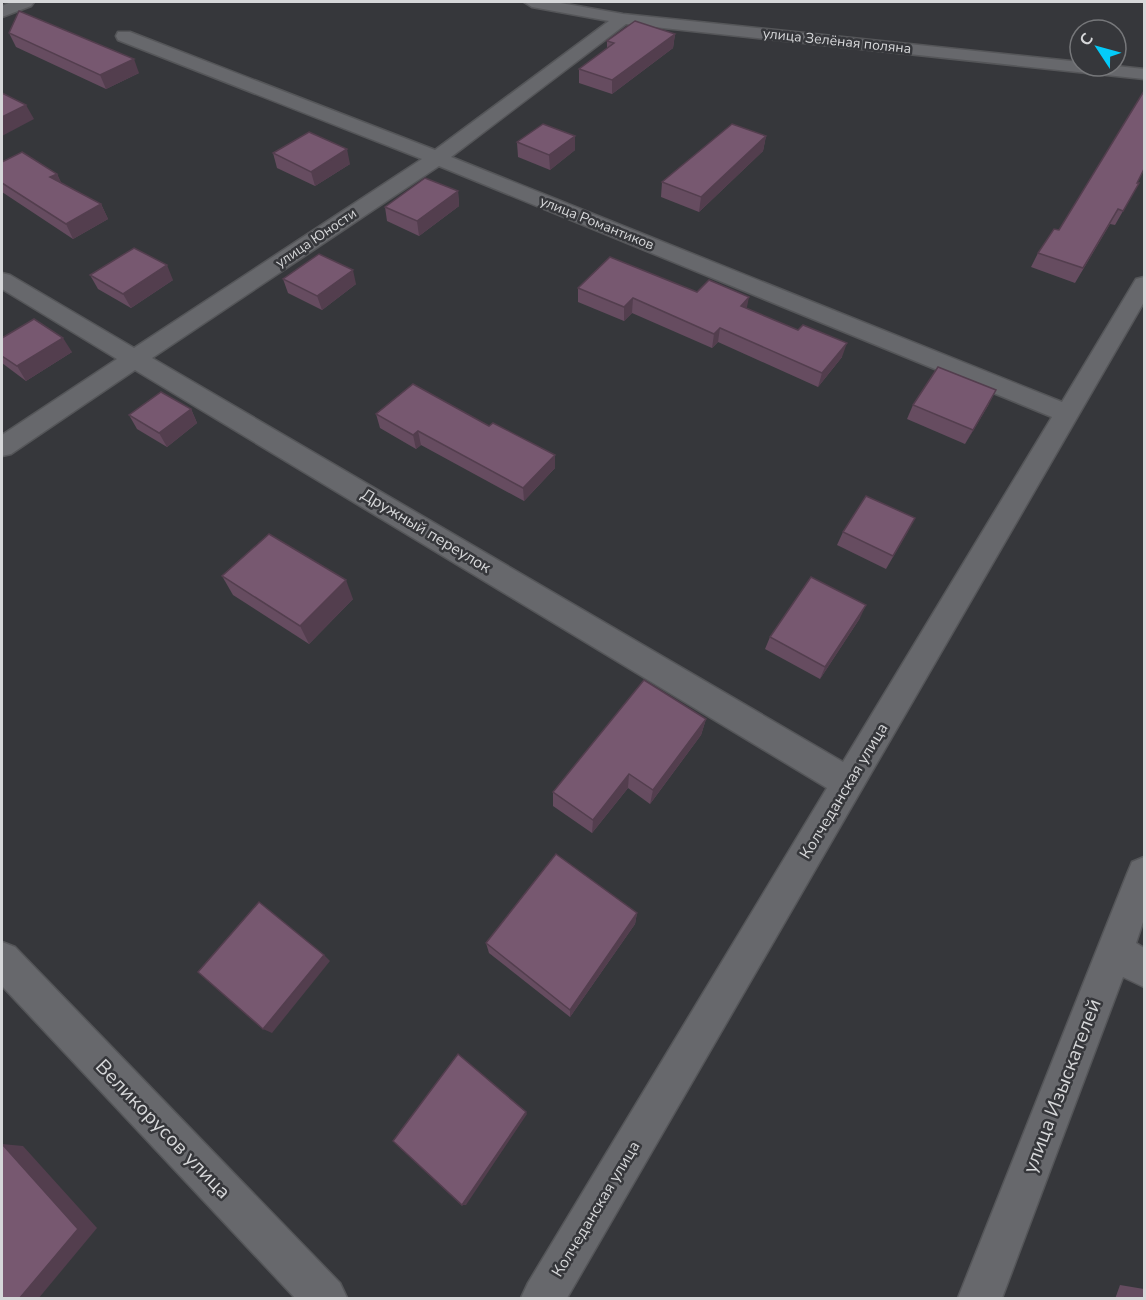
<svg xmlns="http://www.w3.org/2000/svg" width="1146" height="1300" viewBox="0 0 1146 1300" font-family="'Nunito Sans',sans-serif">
<rect width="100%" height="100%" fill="#36373b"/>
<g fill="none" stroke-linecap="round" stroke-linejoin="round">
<g stroke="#555659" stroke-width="3">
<g id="minor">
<path d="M524,2H555L623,14L1080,62V66H1116L1144,69V79L626,24L451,157L1062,402L1136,279L1144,277V302L567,1298H521L528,1283L827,788L135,370L11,454L2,456V435L117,359L2,289V273L10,275L134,348L422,159L118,40L116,36L118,32H130L435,150L609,21L532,7ZM439,166L1052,417L843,762L152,358Z"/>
<polygon points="1144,857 1144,919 1136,943 1144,948 1144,987 1123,977 1002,1298 958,1298 1127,874 1132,862"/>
<polygon points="2,942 15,947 340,1283 347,1298 295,1298 2,986"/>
</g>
</g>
<g stroke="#555659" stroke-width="3">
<polygon id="secondary" points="11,2 34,2 31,6 2,17 2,6"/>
</g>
<use href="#minor" fill="#67686c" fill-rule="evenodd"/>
<use href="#secondary" fill="#67686c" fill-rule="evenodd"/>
</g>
<g fill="#664c60">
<polygon points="9,33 139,73 106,89 16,47"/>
<polygon points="675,34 673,48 612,94 579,83 579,69 607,48 607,41"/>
<polygon points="766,136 763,151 699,212 661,197 662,182"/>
<polygon points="517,142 575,150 550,170 518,157"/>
<polygon points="273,153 350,164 315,186 277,168"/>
<polygon points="2,162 57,174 61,183 101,204 108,219 73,239 2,192"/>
<polygon points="1137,183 1139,183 1115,225 1110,224 1075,283 1031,267 1038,253 1059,230"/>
<polygon points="458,191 459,206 419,236 387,221 385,207"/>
<polygon points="90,275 173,280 131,308 98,289"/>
<polygon points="283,279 356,284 322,310 288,293"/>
<polygon points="578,288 697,292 747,308 842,357 818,387 718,342 712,348 632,313 624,321 578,302"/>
<polygon points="2,338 72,352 26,381 2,363"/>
<polygon points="989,404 965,444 907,419 913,405"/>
<polygon points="191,409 197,423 167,447 137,429 129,415"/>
<polygon points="376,414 489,426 555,455 555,468 524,501 421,445 416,449 380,428"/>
<polygon points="908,531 886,569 837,545 843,532"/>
<polygon points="222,576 353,599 309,644 233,595"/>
<polygon points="860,618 820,679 765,649 770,637"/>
<polygon points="706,719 701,735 650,804 628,788 592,833 553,806 553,792"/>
<polygon points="637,913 635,924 570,1017 489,953 486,943"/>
<polygon points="1120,1285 1144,1289 1144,1299 1115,1299"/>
</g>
<g fill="#533e4e">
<polygon points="675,34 673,48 612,94 612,80"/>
<polygon points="134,59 139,73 106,89 100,75"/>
<polygon points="26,105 34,119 2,136 2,117"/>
<polygon points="575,136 575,150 550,170 549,155"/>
<polygon points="766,136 763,151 699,212 701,197"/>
<polygon points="347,149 350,164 315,186 311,172"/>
<polygon points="57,174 64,188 50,177"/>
<polygon points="458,191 459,206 419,236 417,221"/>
<polygon points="101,204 108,219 73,239 66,224"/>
<polygon points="167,265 173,280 131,308 123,294"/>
<polygon points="353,270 356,284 322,310 317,296"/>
<polygon points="749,297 746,312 741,306"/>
<polygon points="633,298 632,313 624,321 624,307"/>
<polygon points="720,328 718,342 712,348 714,334"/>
<polygon points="63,338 72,352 26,381 17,366"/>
<polygon points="847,343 842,357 818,387 822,373"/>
<polygon points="996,390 989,404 965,444 973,430"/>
<polygon points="191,409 197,423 167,447 159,433"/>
<polygon points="418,431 421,445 416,449 413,435"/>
<polygon points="555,455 555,468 524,501 523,488"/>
<polygon points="346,580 353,599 309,644 300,626"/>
<polygon points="866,605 860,618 820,679 825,667"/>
<polygon points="706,719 701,735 650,804 653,790"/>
<polygon points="629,774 628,788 592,833 593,820"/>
<polygon points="637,913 635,924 570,1017 570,1010"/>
<polygon points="324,955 330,961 272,1033 263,1029"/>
<polygon points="526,1112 527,1114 466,1205 462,1205"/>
<polygon points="2,1144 23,1146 97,1228 38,1299 19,1299"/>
</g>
<g fill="#775870" stroke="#533e4e" stroke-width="1.5">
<polygon points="19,11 134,59 100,75 9,33"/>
<polygon points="635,21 675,34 612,80 579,69 614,43 607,41"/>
<polygon points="1144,91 1144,169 1137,183 1139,183 1123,211 1118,209 1083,268 1038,253 1054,229 1059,230"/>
<polygon points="2,93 26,105 2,117"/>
<polygon points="543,124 575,136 549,155 517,142"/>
<polygon points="732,124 766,136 701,197 662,182"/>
<polygon points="309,132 347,149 311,172 273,153"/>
<polygon points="22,152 57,174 50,177 101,204 66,224 2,183 2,162"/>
<polygon points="425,178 458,191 417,221 385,207"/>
<polygon points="134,248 167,265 123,294 90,275"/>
<polygon points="319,254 353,270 317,296 283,279"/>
<polygon points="610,257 697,292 709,280 749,297 741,306 798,330 803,325 847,343 822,373 720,328 714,334 633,298 624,307 578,288"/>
<polygon points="34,319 63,338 17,366 2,356 2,338"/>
<polygon points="938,367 996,390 973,430 913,405"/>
<polygon points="413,384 489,426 493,423 555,455 523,488 418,431 413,435 376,414"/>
<polygon points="161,392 191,409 159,433 129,415"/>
<polygon points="866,496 915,518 893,556 843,532"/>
<polygon points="269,534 346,580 300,626 222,576"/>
<polygon points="811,577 866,605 825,667 770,637"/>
<polygon points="644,680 706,719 653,790 629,774 593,820 553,792"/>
<polygon points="556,854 637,913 570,1010 486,943"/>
<polygon points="259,902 324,955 263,1029 198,972"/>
<polygon points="458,1054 526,1112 462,1205 393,1141"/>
<polygon points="2,1144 78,1229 19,1299 2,1299"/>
</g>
<g text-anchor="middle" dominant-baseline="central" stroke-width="5" stroke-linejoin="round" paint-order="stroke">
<g font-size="14" fill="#d6d7d9" stroke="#36373b">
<text transform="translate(837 41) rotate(6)">улица Зелёная поляна</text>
<text transform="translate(597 223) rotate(22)">улица Романтиков</text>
<text transform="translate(316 238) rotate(-34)">улица Юности</text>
</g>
<g font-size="16" fill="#d6d7d9" stroke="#36373b">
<text transform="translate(426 531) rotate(31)">Дружный переулок</text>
<text transform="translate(844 791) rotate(-59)">Колчеданская улица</text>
<text transform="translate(596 1209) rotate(-59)">Колчеданская улица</text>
</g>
<g font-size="20" fill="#d6d7d9" stroke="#36373b">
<text transform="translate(1062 1086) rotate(-69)">улица Изыскателей</text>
<text transform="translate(163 1129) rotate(46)">Великорусов улица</text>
</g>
</g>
<rect width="1146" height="1300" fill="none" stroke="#d6d7d9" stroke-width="6"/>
<g transform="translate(1098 48) rotate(306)"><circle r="28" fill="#36373b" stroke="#76777a" stroke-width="1.5"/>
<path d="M0-4.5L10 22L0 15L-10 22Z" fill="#04cbf9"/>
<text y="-9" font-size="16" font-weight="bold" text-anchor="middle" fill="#d6d7d9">С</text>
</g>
</svg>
